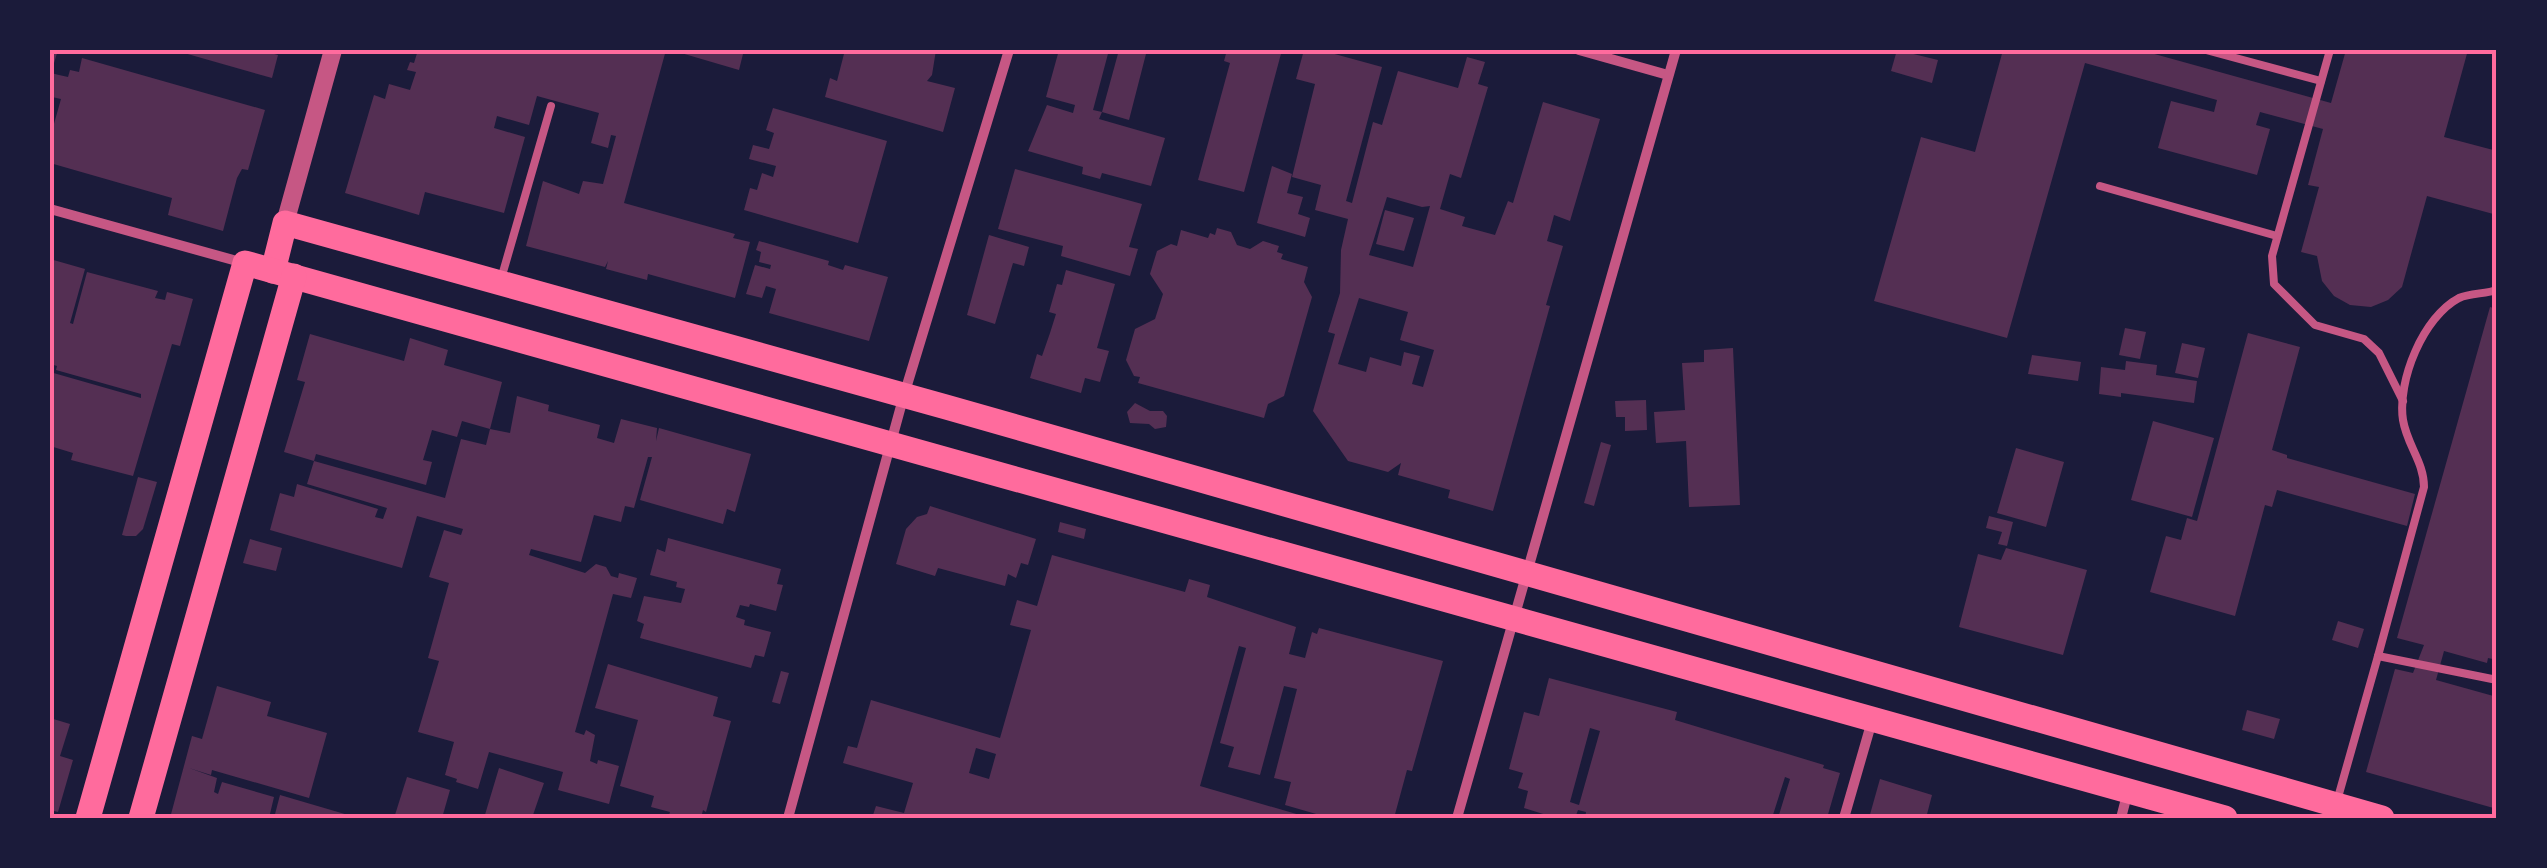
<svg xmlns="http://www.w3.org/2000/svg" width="2547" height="868" viewBox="0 0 2547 868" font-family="'Alegreya Sans',sans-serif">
<rect width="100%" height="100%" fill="#1b1b3a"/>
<g fill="#542f53" fill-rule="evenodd">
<polygon points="50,50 58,50 51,73 59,75 68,77 70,70 79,72 82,58 265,110 248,170 242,169 237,178 223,231 168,215 172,198 50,163 50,138 61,99 52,97 53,94 50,93"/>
<polygon points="260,50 278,55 272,78 177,51"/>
<polygon points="418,50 666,50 624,203 735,234 733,238 750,242 735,298 648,274 647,280 606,269 608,261 605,267 526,246 543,181 579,194 583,181 603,184 616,136 611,135 608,148 591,143 599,113 537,96 529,125 497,116 494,128 525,137 504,213 425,192 419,215 345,193 374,95 385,99 389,84 410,90 416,72 407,70 410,62 414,63"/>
<polygon points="681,50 744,50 739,70 681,53"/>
<polygon points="845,50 936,50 932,75 927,81 955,88 943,132 825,97 830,78 837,81"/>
<polygon points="1059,50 1109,50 1093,110 1102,112 1119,50 1147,50 1129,120 1102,112 1099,119 1165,138 1151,186 1102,173 1100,179 1082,174 1083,167 1028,151 1047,105 1073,113 1075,105 1046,97"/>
<polygon points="1227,50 1282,50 1244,192 1198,180 1230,63 1224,61"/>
<path d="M1304,50H1320L1382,67L1346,201L1352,203L1373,122L1382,125L1398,71L1458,88L1467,57L1485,62L1478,84L1488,87L1461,178L1450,174L1440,209L1465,217L1462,226L1495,235L1508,201L1513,203L1543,102L1600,119L1570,221L1554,215L1553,219L1547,241L1563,246L1546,305L1550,306L1493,511L1448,498L1450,490L1398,475L1401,463L1388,472L1348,461L1313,411L1335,334L1328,332L1340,293L1341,250L1348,219L1315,210L1321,185L1292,177L1315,84L1296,79ZM1387,197L1422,207L1430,206L1413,267L1369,255ZM1359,298L1408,312L1400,340L1434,350L1423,387L1412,384L1420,356L1404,352L1401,366L1370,357L1366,372L1338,364Z"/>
<polygon points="1897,50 1938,60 1932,83 1891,71"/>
<polygon points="2003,50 2140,50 2331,103 2346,50 2468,50 2444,137 2497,151 2497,215 2427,196 2402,287 2388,300 2371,307 2350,305 2334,296 2322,281 2317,256 2301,252 2319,187 2308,185 2323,129 2260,112 2256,125 2270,129 2257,175 2158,148 2171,101 2214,112 2217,100 2085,63 2007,338 1874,301 1921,137 1975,152"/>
<polygon points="773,108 887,141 858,243 744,210 750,188 757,190 762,173 773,177 776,166 749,159 753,145 769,149 774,133 766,130"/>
<polygon points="1272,166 1292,174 1287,193 1303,197 1298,214 1310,218 1305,237 1257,223"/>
<polygon points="1015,169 1142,204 1129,247 1138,249 1130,276 1061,256 1063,246 998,229"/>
<polygon points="1385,210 1414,218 1404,251 1376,244"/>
<polygon points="1217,228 1231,232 1237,245 1250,249 1263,241 1279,246 1277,252 1283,254 1281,259 1308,267 1304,282 1312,297 1284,396 1268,404 1264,418 1138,383 1140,377 1134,376 1126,360 1135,329 1155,319 1163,294 1150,274 1157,251 1171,244 1177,246 1181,230 1208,238 1210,233 1215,235"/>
<polygon points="989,235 1029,247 1024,266 1013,263 995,324 967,315"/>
<polygon points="759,241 829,261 828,265 843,270 845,265 888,277 869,341 769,313 776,289 766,286 762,298 746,294 755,265 770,269 771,265 759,262 761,252 756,250"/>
<polygon points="50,259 85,269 70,323 73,324 87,272 158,291 155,298 165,300 167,292 193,299 180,346 172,344 133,476 71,460 73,453 50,446 50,372 141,398 141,394 56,370 57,366 50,364"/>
<polygon points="1066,270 1115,284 1097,348 1109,351 1100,382 1085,378 1081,393 1030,378 1037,354 1042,356 1050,333 1056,314 1049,312 1057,284 1062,285"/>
<polygon points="2490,307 2497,309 2497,660 2488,658 2487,663 2444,651 2436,680 2497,697 2497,809 2366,772 2395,669 2413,673 2424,645 2397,638"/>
<polygon points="2125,328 2146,332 2140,359 2119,355"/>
<polygon points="2248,333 2300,347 2272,450 2287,455 2287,458 2415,494 2407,526 2277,490 2272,507 2265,505 2235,616 2150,592 2166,536 2181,540 2187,518 2197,521"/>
<polygon points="310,334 404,361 410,338 448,350 444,365 502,382 490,429 462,421 457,437 432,430 423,460 432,462 426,485 316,454 314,461 445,498 461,439 486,445 490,429 510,433 517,396 549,405 548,411 600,425 597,438 614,443 621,419 657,428 656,441 659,428 751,454 735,512 727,509 723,524 640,500 652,457 648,457 634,508 625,506 621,522 594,515 581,562 531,549 529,555 585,573 596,564 606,567 611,576 618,578 619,573 637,578 631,598 613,594 575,732 584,735 586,730 595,735 590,761 597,764 598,760 619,766 609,804 558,790 563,772 489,752 478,789 456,782 457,779 445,775 454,742 418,732 439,661 428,658 449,583 429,577 444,530 461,535 463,529 417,516 402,568 270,530 280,493 294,497 297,484 378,509 375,517 383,519 387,508 307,484 314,461 284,452 305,382 297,380"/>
<polygon points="2182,343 2205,348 2198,378 2175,373"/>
<polygon points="1733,348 1740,505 1689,507 1686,441 1656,443 1654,412 1685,410 1682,363 1704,362 1704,350"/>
<polygon points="2032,355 2081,362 2078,381 2028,374"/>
<polygon points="2126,361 2157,365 2156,375 2197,381 2194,403 2121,393 2121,397 2099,394 2101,367 2125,370"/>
<polygon points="1646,400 1647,430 1625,431 1625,417 1616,417 1615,401"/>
<polygon points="1135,403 1150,411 1163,411 1167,416 1166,427 1155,429 1149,424 1130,423 1127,412"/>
<polygon points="2153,421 2214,438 2192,517 2131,500"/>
<polygon points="1601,442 1611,445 1594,506 1584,503"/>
<polygon points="2016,448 2064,462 2046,527 1997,513"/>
<polygon points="138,477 157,482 143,529 136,536 126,536 122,535"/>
<polygon points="930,506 1036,539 1028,565 1021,563 1016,578 1008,574 1005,586 938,568 935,576 896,564 906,529 917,517 927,514"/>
<polygon points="1989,516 2013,522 2007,546 1998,544 2002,532 1986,528"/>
<polygon points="1060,522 1086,529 1084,539 1058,532"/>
<polygon points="668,538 781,569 777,584 783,585 776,611 750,604 749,607 740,605 736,617 745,620 744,625 771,632 764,657 755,655 751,668 640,638 644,624 637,621 644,596 681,603 685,589 676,587 677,582 650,575 657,549 665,552"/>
<polygon points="250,539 282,548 276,571 243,563"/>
<polygon points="2006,548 2087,570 2063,655 1959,627 1978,554 2001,560"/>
<path d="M1052,555L1185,592L1189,579L1210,585L1207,597L1296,627L1289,654L1305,658L1312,632L1317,634L1319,628L1443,661L1412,771L1407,770L1394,818H1330L1285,805L1291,782L1274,778L1297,689L1284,686L1260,775L1228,767L1234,747L1220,743L1246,648L1239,646L1200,786L1310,818H1062L1050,815L1049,818H872L876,806L904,813L913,783L843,763L848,746L857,748L871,700L1000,738L1031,630L1010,625L1017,600L1037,606ZM976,748L996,754L989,779L969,773Z"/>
<polygon points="2338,621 2364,629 2358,648 2332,640"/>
<polygon points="608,664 718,697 713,716 731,721 706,812 703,810 701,818 668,818 670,812 651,807 654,796 620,786 638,720 595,708"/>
<polygon points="781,671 789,673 780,704 772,702"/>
<path d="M1549,678L1677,712L1675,720L1824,765L1823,768L1840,773L1827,818H1778L1790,779L1785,777L1772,818H1585L1586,812L1578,810L1575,818H1556L1524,808L1528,791L1518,788L1523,773L1509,769L1524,712L1539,716ZM1590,728L1600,731L1579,805L1570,802Z"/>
<polygon points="217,686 271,702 267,716 327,733 309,798 212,770 211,775 189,768 217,778 214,792 218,794 222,782 274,797 269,818 170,818 192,736 202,739"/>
<polygon points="2247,710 2280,719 2274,739 2242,730"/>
<polygon points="50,718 70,724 60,756 73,760 58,812 50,810"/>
<polygon points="499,768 544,783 533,815 540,818 484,818"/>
<polygon points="407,777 450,790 442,818 394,818"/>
<polygon points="1880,779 1932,795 1926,818 1869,818"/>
<polygon points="280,795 355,817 355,818 274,818"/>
</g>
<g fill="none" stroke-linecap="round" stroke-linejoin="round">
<g stroke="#c65784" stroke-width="8">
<polyline points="2206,50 2321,81"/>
<polyline points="2330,50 2272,256 2274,284 2315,325 2364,339 2379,353 2403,401"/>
<polyline points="2100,186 2277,236"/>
<polyline points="501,279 551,106"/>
<path d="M2378,656L2424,487C2424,462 2407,445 2403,420C2397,381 2423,317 2459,298C2470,293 2485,294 2497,290"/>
<polyline points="2337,801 2378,656 2497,680"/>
</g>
<g stroke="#c65784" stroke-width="10">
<polyline points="1579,50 1668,75"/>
<polyline points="50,209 244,263"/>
<polyline points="788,818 904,395 1009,50"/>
<polyline points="1457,818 1676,50"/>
<polyline points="1844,818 1872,721"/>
<polyline points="2121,818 2128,791"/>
</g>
<polyline stroke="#c65784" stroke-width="18" points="285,223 333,50"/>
<g stroke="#ff6b9d" stroke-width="25">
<polyline points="273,271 285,223 946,407 2382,818"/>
<polyline points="88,818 245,263 2225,818"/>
<polyline points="141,818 294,276"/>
</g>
</g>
<rect width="2547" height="868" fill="none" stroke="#1b1b3a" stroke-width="105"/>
<rect x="52" y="52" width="2442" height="764" fill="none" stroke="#ff6b9d" stroke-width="4"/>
</svg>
